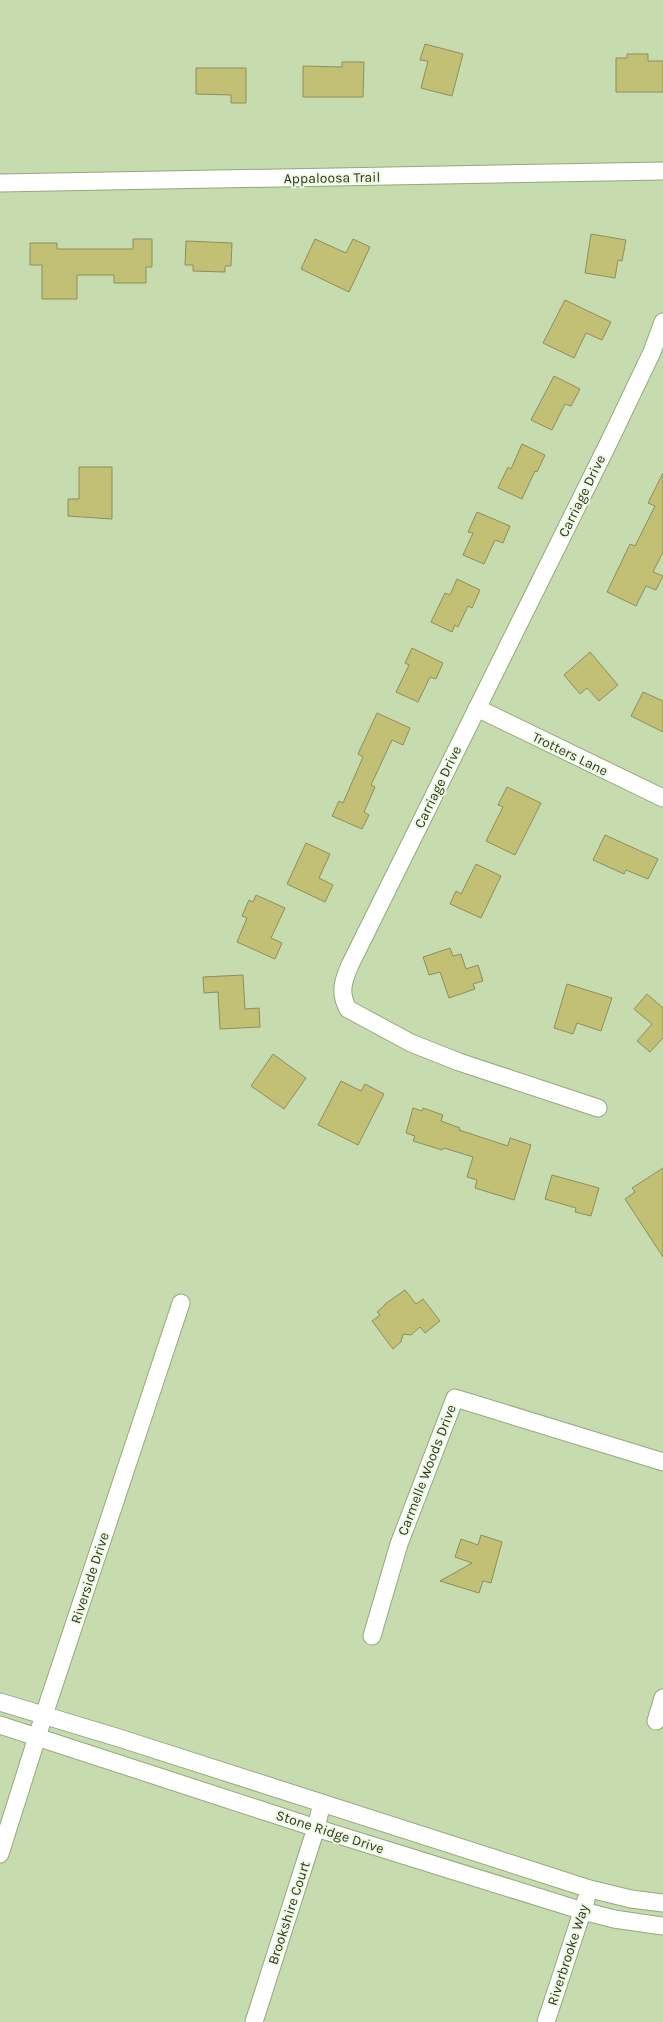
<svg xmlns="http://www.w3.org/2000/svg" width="663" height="2022" viewBox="0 0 663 2022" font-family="Karla,sans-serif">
<rect width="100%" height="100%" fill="#c7dcae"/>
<g fill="#c1c074" stroke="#8e8d5e">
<polygon points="425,44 463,54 452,96 421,88 428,61 420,60"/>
<polygon points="627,54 648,54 648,61 663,61 663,92 616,92 616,58 627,58"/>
<polygon points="342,62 364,62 363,97 303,97 303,66 342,67"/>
<polygon points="196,68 246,68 246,103 231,103 231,95 196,94"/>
<polygon points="591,234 626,240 622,261 618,260 615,278 585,273"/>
<polygon points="133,239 152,239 152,267 146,267 146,283 114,283 114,275 77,275 77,299 42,299 42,265 30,265 30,243 57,243 57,249 133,249"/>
<polygon points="315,239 346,253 353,239 370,247 349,292 301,269"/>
<polygon points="186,241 232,243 231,266 225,266 225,272 193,271 193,265 185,265"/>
<polygon points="565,300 611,322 602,340 586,333 574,358 543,343"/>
<polygon points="554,376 580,389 571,406 565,404 552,430 531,420"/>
<polygon points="522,444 545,455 537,472 535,471 522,499 498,488 508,467 511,469"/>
<polygon points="79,467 112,467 112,519 68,516 68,499 79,499"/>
<polygon points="663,473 663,552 653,572 663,576 656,590 646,586 636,606 607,592 630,544 635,546 655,506 648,503"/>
<polygon points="477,512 510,526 503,543 495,540 484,564 463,555 473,533 468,532"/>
<polygon points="457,579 480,590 472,608 468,606 458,627 455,625 452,632 431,622 445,593 450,595"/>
<polygon points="412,648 443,663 436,679 430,677 418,702 396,692 409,665 405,663"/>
<polygon points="590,652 618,685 599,701 587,688 580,694 564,675"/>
<polygon points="643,692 663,701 663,732 631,716"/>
<polygon points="377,713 410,728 403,745 392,740 371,785 375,787 364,812 369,815 362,829 332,816 339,801 343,803 363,757 358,754"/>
<polygon points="507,787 541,803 515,855 486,841 503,807 498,805"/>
<polygon points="605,835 658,859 648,879 626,870 624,874 593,860"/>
<polygon points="306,843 330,854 319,878 333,885 325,902 287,884"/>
<polygon points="476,864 501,876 481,918 450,904 456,891 461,894"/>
<polygon points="256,895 285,908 271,938 282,943 275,959 237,942 247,918 242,916 249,900 253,902"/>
<polygon points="450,948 453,956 461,954 466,969 478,965 483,981 473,984 475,989 449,998 440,972 429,975 423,957"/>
<polygon points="243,975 245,1009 259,1008 260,1027 220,1029 218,992 204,993 203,977"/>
<polygon points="567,984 612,998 601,1031 577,1023 573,1034 554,1028"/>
<polygon points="647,994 663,1008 663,1038 650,1052 637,1041 652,1024 634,1009"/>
<polygon points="273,1054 306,1078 284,1109 251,1086"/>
<polygon points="341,1081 361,1091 365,1084 384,1094 358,1145 318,1125"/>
<polygon points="413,1108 422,1111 423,1108 443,1115 441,1121 460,1128 459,1130 508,1146 510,1138 531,1145 514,1200 475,1188 477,1180 467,1177 473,1157 444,1148 442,1150 413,1141 415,1136 406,1133"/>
<polygon points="663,1168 663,1257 625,1199 635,1192 632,1188"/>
<polygon points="552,1175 599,1188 591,1216 575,1212 576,1208 545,1199"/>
<polygon points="405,1290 416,1304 423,1299 440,1321 425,1333 420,1327 411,1335 403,1334 401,1342 393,1349 372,1321 380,1315 377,1312 384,1306 385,1304"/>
<polygon points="481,1535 502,1542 491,1583 483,1581 479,1593 440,1581 472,1563 455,1557 461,1539 478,1545"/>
</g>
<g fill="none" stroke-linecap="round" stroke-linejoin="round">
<g stroke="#94a87c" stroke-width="19">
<g id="minor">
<polyline points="0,183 663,171"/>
<polyline points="477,708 663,798"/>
<path d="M598,1108L459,1062L411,1043L348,1009C339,993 343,981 350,965L609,442L652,352L663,322"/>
<polyline points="372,1636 399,1544 455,1398 663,1462"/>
<polyline points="0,1702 119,1738 590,1889 631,1899 663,1903"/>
<polyline points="656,1721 663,1698"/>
<polyline points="0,1725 316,1828 583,1911 614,1919 663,1926"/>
<polyline points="0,1854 44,1715 181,1303"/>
<polyline points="254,2022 316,1828 322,1803"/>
<polyline points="546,2022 586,1900"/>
</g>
</g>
<use href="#minor" stroke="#fff" stroke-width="17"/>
</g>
<g text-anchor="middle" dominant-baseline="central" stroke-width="4" stroke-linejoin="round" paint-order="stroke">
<g font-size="14" fill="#2e3724" stroke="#eef9e1">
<text transform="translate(332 178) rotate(-1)">Appaloosa Trail</text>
<text transform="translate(582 496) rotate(-64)">Carriage Drive</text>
<text transform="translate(570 754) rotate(26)">Trotters Lane</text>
<text transform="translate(438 787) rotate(-64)">Carriage Drive</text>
<text transform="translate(427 1470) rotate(-69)">Carmelle Woods Drive</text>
<text transform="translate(90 1578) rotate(-72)">Riverside Drive</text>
<text transform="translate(330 1832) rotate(18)">Stone Ridge Drive</text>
<text transform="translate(289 1913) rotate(-72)">Brookshire Court</text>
<text transform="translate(568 1955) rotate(-72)">Riverbrooke Way</text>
</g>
</g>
</svg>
